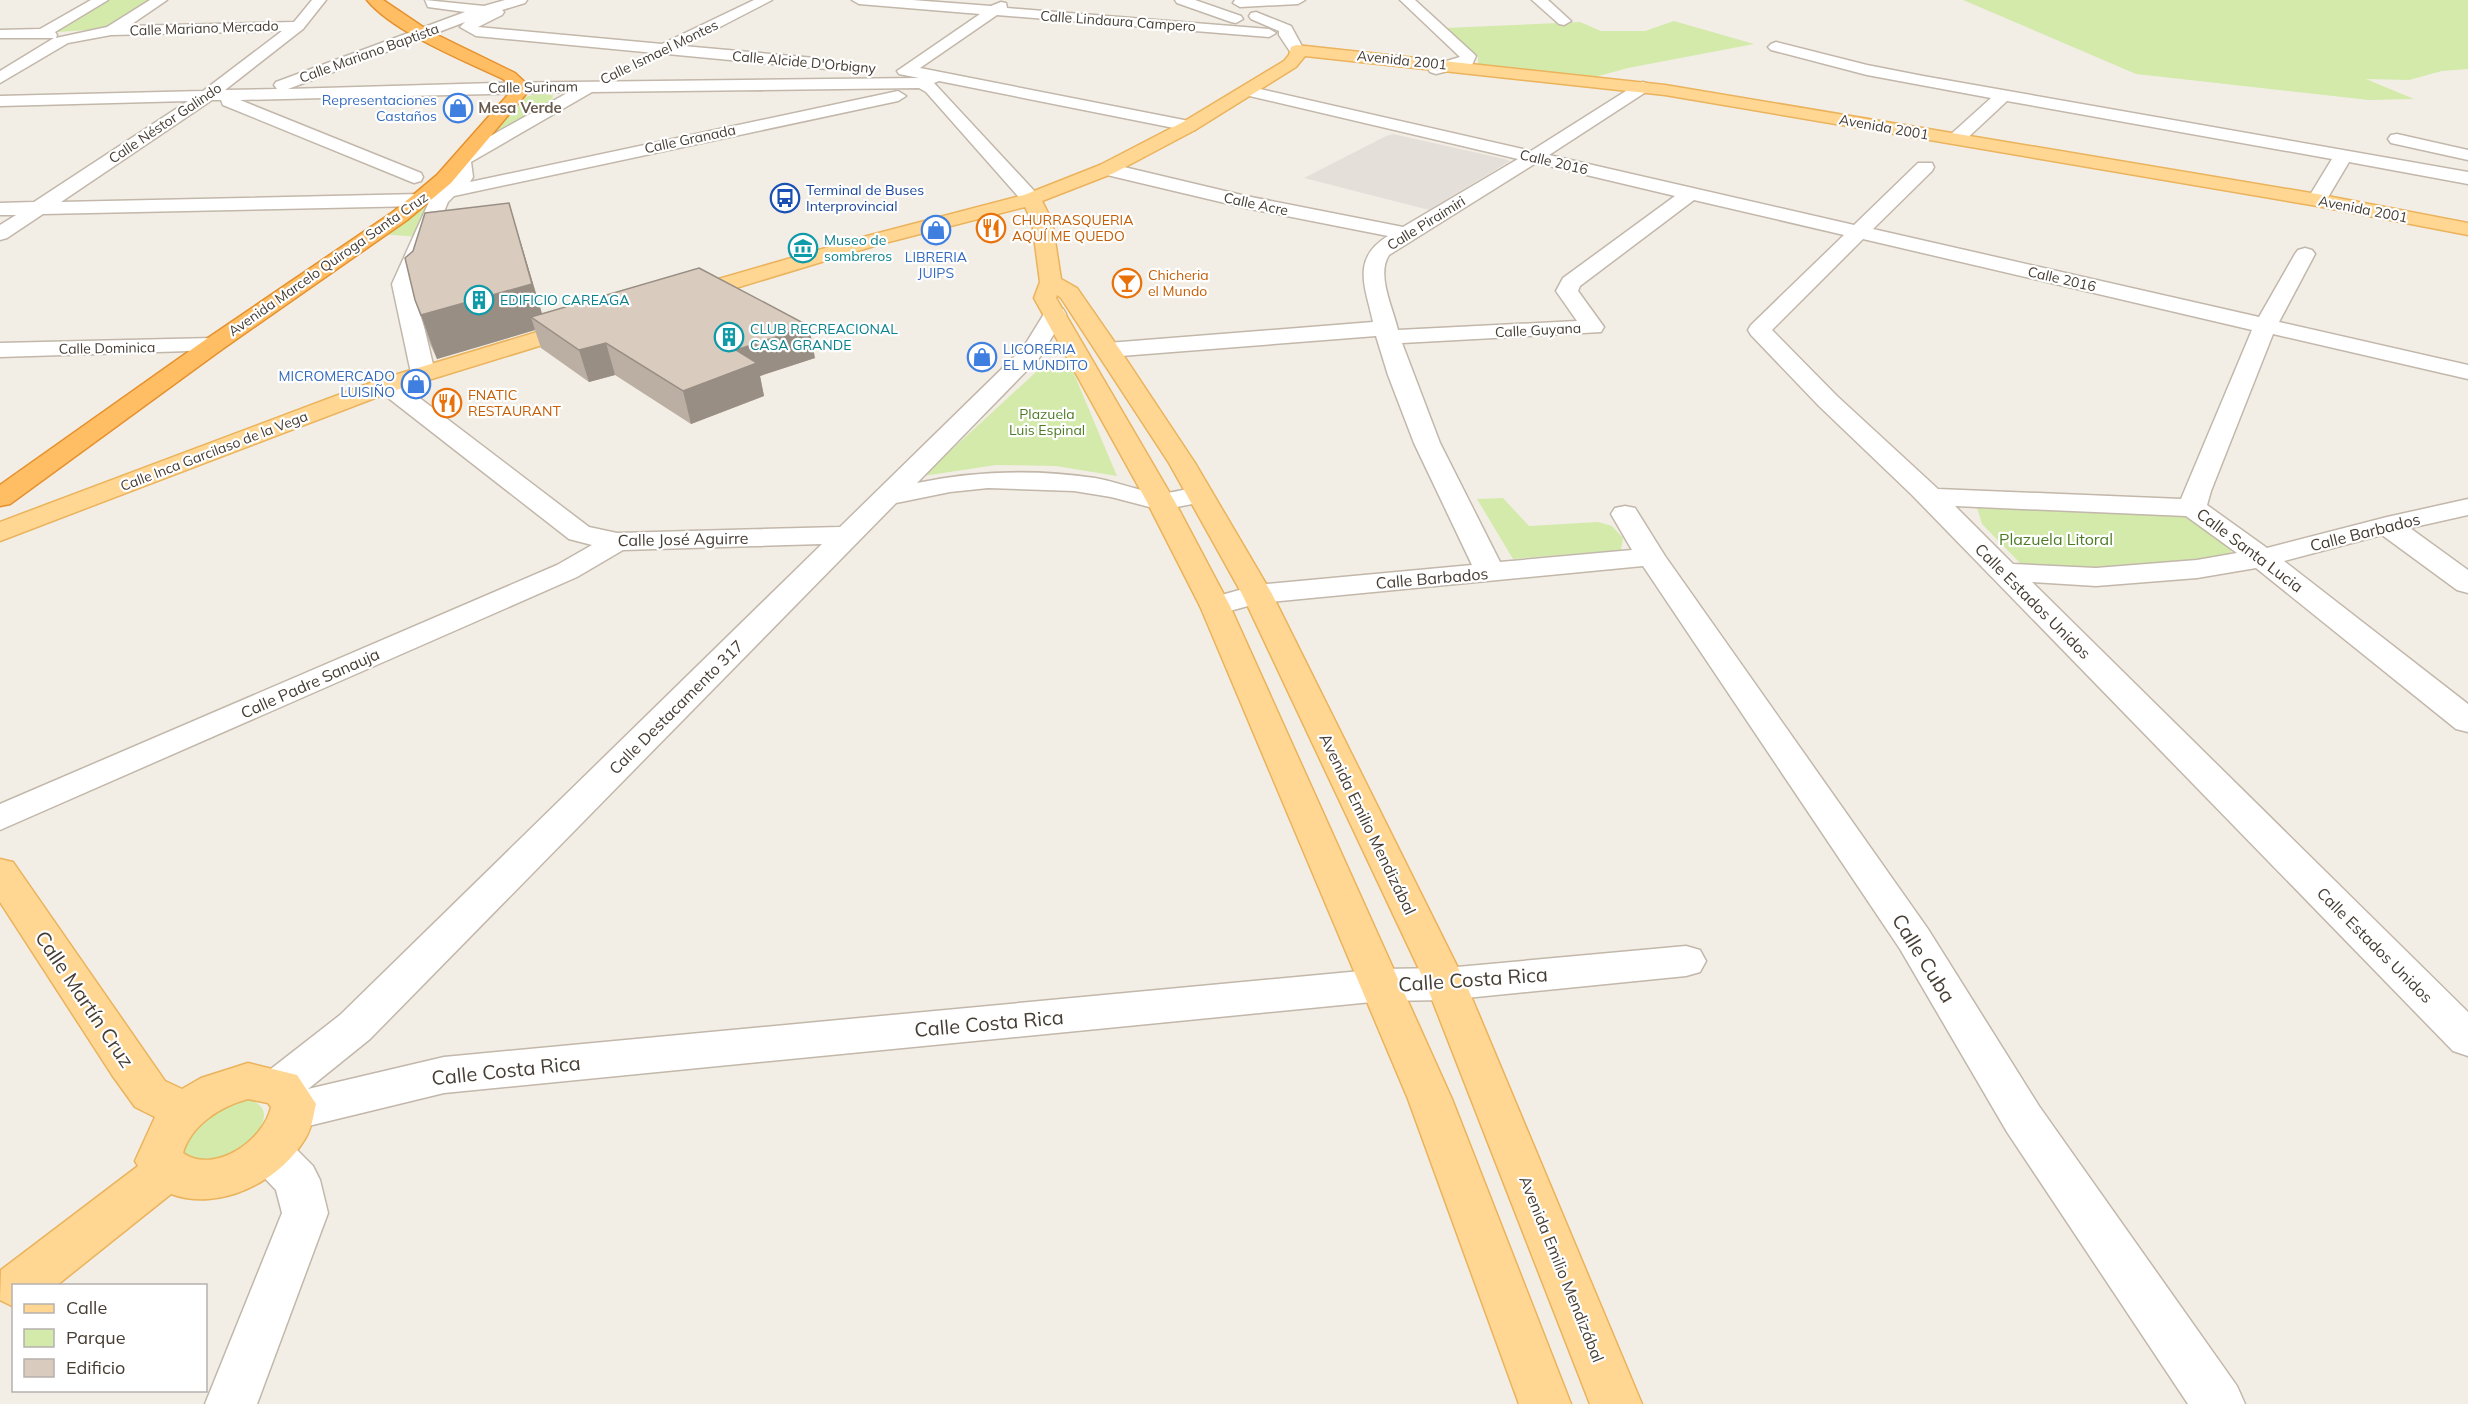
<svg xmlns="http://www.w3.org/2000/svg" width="2468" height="1404" viewBox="0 0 2468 1404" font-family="Mulish,sans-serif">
<rect width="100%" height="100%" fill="#f3eee5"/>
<polygon fill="#e5dfda" points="1393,134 1505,159 1510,161 1429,210 1304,178 1386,136"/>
<g fill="#d3eaab">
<polygon points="109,0 152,0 105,29 57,32"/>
<polygon points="1963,0 2468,0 2468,69 2442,71 2409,80 2366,79 2414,99 2369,100 2136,74"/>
<polygon points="1674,21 1754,44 1628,68 1591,78 1478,65 1478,57 1446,28 1580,22 1601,31 1645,31"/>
<polygon points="537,94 553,95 552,101 489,142 482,142 517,99"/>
<polygon points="432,196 419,237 380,234"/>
<polygon points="1049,360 1069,362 1117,476 1056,466 996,465 923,476"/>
<polygon points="1503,498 1529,526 1598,522 1612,526 1623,538 1621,550 1513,559 1477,499"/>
<polygon points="1977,508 2185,516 2201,522 2230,547 2232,556 2126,569 2059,568 2020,563 1982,524"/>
<path d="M241,1098C299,1106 233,1168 199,1161C194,1160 187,1155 182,1153L190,1123Z"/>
</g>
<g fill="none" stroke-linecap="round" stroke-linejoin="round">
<g stroke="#c2b7aa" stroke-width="3">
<g id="minor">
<path d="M91,0H108L55,32L57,35L56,38L107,27L150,0H167L129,26L294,22L312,0H326L303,29L225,90L277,89L274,85L276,82L465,12L428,7L425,0L484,6L505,0H527L525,3L502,10L504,12L502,15L478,27L662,44L754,0H772L683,46L826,59L834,64L826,69L667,54L661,56L655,53L476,36L460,27L465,22L288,89L496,83L919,78L899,74L897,71L980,14L859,4L852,0H912L991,6L1001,2L1006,3L1007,8L1269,29L1276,33L1269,37L997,15L920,68L1189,121L1195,122L1198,126L1195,130L1189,131L939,81L934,83L1038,195L1041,199L1038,203H1024L926,92L919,88L592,92L471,162L473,177L470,182L898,91L906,96L898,101L454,196L448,202L414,284L435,373L432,378L423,380L414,378L411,373L392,284L429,202L420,206L43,214L7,238L0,240V225L16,215H0V203L34,202L188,101L0,106V96L203,91L282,31L111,35L68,43L0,83V71L54,38H0V30L40,29ZM569,92L455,156L452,160L454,176L430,200L427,196L420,194L61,202L212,100H221L223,105L414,183L421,181L423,177L421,173L240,100Z"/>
<polygon points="1175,0 1195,0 1241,16 1243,19 1236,23 1231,22 1177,3"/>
<polygon points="1235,0 1305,0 1298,4 1240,7 1233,3"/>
<polygon points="1400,0 1415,0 1473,53 1476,56 1472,65 1436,74 1430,72 1428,69 1430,66 1460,57"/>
<polygon points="1532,0 1548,0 1571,21 1564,25 1559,24"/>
<polygon points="1256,12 1291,26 1304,50 1301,53 1291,53 1279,35 1279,31 1251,19 1249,16 1251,13"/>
<polygon points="1776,42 1867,65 1923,76 2468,172 2468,184 2349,162 2324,204 2310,204 2307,200 2332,159 2007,101 1962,143 1950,143 1947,139 1950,135 1991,98 1867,75 1771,50 1768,47 1771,44"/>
<path d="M1643,82L1649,84L1651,87L1649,90L1549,155L1854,225L1918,163H1932L1934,167L1932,171L1873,229L2259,317L2295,254L2298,250L2305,248L2312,250L2315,254L2279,322L2468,365V379L2273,334L2211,491L2207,505L2267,548L2387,517L2468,499V515L2410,528L2468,570V593L2457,590L2382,535L2284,561L2468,704V732L2456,729L2256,568L2197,578L2096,586L2032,582L2468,1012V1056L2453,1051L1912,495L1819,406L1751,335L1748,330L1751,325L1844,235L1694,200L1580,286L1578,291L1604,327L1601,332L1402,343L1440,443L1500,562L1632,550L1611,514L1615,508L1625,506L1635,508L1665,556L1928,929L2039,1106L2237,1386L2245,1404H2188L2007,1132L1900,949L1643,566L1259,603L1215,615L1204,612L1200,606L1204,600L1257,585L1472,565L1414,443L1388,375L1376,336L1108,357L1100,355L1096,350L1100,345L1108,343L1373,322C1366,288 1350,259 1388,236L1246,208L1107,175L1100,173L1098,169L1100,165L1107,163L1246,196L1403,227L1518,159L1241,94L1239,91L1241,88L1247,86L1531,151L1637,84ZM1536,163L1675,196L1563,278L1556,291L1577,321L1398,330C1393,308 1376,275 1389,255ZM1863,239L2252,330L2181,499L1938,489L1837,396L1772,330ZM1955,506L2186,516L2237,553L2197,560L2096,568L2013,564Z"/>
<polygon points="2397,134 2468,150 2468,160 2391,143 2388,139 2391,135"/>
<path d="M1055,307L1063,309L1066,314L1040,357L917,483C975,471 1036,469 1095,478C1114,481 1147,494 1162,493C1178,493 1192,485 1208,489L1212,495L1208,501L1161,510L1111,497L1074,491L988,488L950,492L896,503L370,1039L308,1089L444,1057L1382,969L1446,968L1686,946L1700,950L1706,961L1700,972L1686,976L1446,1000L1382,1001L444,1093L296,1129L280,1123L274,1110L278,1102L267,1098L260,1085L267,1072L340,1015L822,544L623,550L577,577L0,830V804L557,565L592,545L569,539L378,390L375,385L378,380L387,378L396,380L589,527L617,533L840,527L1023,348L1047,309Z"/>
<polygon points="213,338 221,340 225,345 221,350 0,357 0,343"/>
<polygon points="269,1133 285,1138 313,1166 320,1180 328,1213 257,1404 205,1404 282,1213 276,1190 253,1166 246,1152 253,1138"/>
</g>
</g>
<g stroke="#eab35c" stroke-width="3">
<g id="major">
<polygon points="1296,45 1665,85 2317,194 2468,223 2468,235 2317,206 1665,95 1305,56 1296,67 1195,130 1114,173 1042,201 1052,221 1061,279 1077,288 1120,350 1195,463 1272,594 1466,984 1642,1404 1590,1404 1426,984 1242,594 1169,463 1061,298 1057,295 1056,298 1175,502 1230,606 1452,1099 1571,1404 1519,1404 1408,1099 1200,606 1147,502 1034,298 1040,282 1032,221 1025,207 881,244 693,301 685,303 677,301 674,296 677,291 867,236 1024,195 1100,165 1183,122 1284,61 1289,55 1291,47"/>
<polygon points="580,319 588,321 591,326 588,331 396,390 0,541 0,522 378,380"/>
<path d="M0,859L13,862L165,1081L182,1089L201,1078L248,1063L297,1075L316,1104C313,1116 312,1128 305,1139C279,1182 219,1212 171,1194L56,1286H14V1307L0,1300L1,1270L138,1166L135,1161L155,1117L135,1107L112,1075L0,902ZM248,1099L268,1103L271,1107C264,1140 215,1175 183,1153C191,1125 221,1106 248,1099Z"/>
</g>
</g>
<g stroke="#e5912d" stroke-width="3">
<path id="highway" d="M367,0H383L429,31L515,73L531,88L451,183L407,220L221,350L10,504L0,506V485L205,340L393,212L437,175L514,88L503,79C465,61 393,32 367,0Z"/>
</g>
<use href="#minor" fill="#fff" fill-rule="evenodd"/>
<use href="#major" fill="#ffd692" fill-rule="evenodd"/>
<use href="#highway" fill="#ffbd64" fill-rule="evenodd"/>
</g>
<polygon fill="#bbafa3" points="521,243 542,314 815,358 760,376 764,396 691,424 615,375 589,382 541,348 535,330 437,359 430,344 415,300"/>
<g fill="#988e84">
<polygon points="509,203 546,327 531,317 535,330 437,359 421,315"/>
<polygon points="809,326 815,358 760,376 764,396 691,424 683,391 736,350"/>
<polygon points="606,343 615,375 589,382 579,350"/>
</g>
<g fill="#d9cbbd" stroke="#988e84" stroke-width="1.5">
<polygon points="509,203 532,284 421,315 415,300 405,258 413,251 425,213"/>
<polygon points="699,268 809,326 736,350 757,363 683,391 606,343 579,350 531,317"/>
</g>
<defs>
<g id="shop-ring" transform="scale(1.5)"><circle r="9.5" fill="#fff" stroke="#3f7fe0" stroke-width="1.5"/><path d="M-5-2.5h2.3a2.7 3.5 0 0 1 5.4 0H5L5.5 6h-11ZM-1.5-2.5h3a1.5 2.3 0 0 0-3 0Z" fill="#3f7fe0"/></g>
<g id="bus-ring" transform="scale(1.5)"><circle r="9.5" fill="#fff" stroke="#1a4fb4" stroke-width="1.5"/><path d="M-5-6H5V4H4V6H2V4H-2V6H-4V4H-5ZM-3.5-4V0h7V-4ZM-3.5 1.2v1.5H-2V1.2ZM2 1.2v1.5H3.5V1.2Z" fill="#1a4fb4"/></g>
<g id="restaurant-ring" transform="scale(1.5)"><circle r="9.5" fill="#fff" stroke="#e8710a" stroke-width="1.5"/><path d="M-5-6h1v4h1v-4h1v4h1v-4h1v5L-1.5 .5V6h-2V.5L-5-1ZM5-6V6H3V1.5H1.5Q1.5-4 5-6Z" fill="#e8710a"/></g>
<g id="museum-ring" transform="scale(1.5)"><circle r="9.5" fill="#fff" stroke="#0f9aa8" stroke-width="1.5"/><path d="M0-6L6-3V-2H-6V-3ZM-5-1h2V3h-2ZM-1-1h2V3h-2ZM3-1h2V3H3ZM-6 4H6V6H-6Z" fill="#0f9aa8"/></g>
<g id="bar-ring" transform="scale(1.5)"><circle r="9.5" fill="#fff" stroke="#e8710a" stroke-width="1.5"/><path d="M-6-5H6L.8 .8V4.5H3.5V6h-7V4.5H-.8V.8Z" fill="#e8710a"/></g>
<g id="building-ring" transform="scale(1.5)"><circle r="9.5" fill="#fff" stroke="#0f9aa8" stroke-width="1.5"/><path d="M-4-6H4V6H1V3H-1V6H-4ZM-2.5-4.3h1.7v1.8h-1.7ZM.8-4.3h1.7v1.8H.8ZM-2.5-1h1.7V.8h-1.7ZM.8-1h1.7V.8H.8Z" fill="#0f9aa8"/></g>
</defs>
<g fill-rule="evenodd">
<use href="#shop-ring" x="458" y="108"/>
<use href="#bus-ring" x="785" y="198"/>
<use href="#restaurant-ring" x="991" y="228"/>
<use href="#shop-ring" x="936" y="230"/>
<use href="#museum-ring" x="803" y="248"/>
<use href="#bar-ring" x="1127" y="283"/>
<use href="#building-ring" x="479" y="300"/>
<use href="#building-ring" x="729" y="337"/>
<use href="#shop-ring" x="982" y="357"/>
<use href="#shop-ring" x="416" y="384"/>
<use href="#restaurant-ring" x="447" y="403"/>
</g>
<g text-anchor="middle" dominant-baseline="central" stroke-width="4.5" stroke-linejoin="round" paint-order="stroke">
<g font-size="14" fill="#463d34" stroke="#fff">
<text transform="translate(1118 21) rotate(4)">Calle Lindaura Campero</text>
<text transform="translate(204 28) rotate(-2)">Calle Mariano Mercado</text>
<text transform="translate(659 52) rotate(-26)">Calle Ismael Montes</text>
<text transform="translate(369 53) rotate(-20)">Calle Mariano Baptista</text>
<text transform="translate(1402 60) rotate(6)">Avenida 2001</text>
<text transform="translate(804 62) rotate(5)">Calle Alcide D'Orbigny</text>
<text transform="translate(533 87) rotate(-1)">Calle Surinam</text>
<text transform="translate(165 123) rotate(-34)">Calle Néstor Galindo</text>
<text transform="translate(1884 127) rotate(10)">Avenida 2001</text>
<text transform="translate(690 139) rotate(-12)">Calle Granada</text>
<text transform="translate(1554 162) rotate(13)">Calle 2016</text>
<text transform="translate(1256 204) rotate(12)">Calle Acre</text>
<text transform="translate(2363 209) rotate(11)">Avenida 2001</text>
<text transform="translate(1426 223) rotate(-32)">Calle Piraimiri</text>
<text transform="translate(328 264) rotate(-35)">Avenida Marcelo Quiroga Santa Cruz</text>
<text transform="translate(2062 279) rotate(13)">Calle 2016</text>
<text transform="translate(1538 330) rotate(-3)">Calle Guyana</text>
<text transform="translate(107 348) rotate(-1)">Calle Dominica</text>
<text transform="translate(214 451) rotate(-21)">Calle Inca Garcilaso de la Vega</text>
</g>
<g font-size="14" fill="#366cbe" stroke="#fff" text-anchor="end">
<text x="437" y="100">Representaciones<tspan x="437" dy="16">Castaños</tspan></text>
<text x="936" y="257" text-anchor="middle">LIBRERIA<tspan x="936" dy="16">JUIPS</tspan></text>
<text x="1003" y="349" text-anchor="start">LICORERIA<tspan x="1003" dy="16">EL MUNDITO</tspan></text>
<text x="395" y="376">MICROMERCADO<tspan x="395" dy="16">LUISIÑO</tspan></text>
</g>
<g font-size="14" fill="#164399" stroke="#fff" text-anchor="start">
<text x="806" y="190">Terminal de Buses<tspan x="806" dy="16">Interprovincial</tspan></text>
</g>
<g font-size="14" fill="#c56008" stroke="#fff" text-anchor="start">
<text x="1012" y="220">CHURRASQUERIA<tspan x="1012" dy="16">AQUÍ ME QUEDO</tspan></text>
<text x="1148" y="275">Chicheria<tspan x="1148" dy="16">el Mundo</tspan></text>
<text x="468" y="395">FNATIC<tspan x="468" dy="16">RESTAURANT</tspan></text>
</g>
<g font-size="14" fill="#0d838f" stroke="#fff" text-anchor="start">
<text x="824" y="240">Museo de<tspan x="824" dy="16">sombreros</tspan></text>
<text x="500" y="300">EDIFICIO CAREAGA</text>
<text x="750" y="329">CLUB RECREACIONAL<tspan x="750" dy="16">CASA GRANDE</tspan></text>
</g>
<g font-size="14" fill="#4d7b24" stroke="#fff">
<text x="1047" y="414">Plazuela<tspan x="1047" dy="16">Luis Espinal</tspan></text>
</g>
<g font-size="15" font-weight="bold" fill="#695a4b" stroke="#fff">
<text x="520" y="107">Mesa Verde</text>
</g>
<g font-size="16" fill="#463d34" stroke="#fff">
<text transform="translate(2365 532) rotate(-14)">Calle Barbados</text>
<text transform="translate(683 539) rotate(-1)">Calle José Aguirre</text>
<text transform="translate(2250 550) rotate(37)">Calle Santa Lucia</text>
<text transform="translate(1432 578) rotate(-5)">Calle Barbados</text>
<text transform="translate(2033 601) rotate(45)">Calle Estados Unidos</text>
<text transform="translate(310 683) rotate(-24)">Calle Padre Sanauja</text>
<text transform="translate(676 707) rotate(-45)">Calle Destacamento 317</text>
<text transform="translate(1368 824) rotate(64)">Avenida Emilio Mendizábal</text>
<text transform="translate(2375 945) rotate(45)">Calle Estados Unidos</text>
<text transform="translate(1562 1269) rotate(68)">Avenida Emilio Mendizábal</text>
</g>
<g font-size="16" fill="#4d7b24" stroke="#fff">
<text x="2056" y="539">Plazuela Litoral</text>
</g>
<g font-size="20" fill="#463d34" stroke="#fff">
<text transform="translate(1924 958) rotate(58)">Calle Cuba</text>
<text transform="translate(1473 979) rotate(-4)">Calle Costa Rica</text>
<text transform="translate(85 999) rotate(56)">Calle Martín Cruz</text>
<text transform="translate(989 1023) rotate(-5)">Calle Costa Rica</text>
<text transform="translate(506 1070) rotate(-6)">Calle Costa Rica</text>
</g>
</g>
<rect x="12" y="1284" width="195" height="108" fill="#ffffff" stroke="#b5b1ae" stroke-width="1.5"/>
<rect x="24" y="1304" width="30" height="9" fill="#ffd692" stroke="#b5b1ae" stroke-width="1.5"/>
<text x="66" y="1314" font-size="18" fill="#463d34">Calle</text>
<rect x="24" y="1329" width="30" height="18" fill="#d3eaab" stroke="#b5b1ae" stroke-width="1.5"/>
<text x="66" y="1344" font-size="18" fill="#463d34">Parque</text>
<rect x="24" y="1359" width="30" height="18" fill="#d9cbbd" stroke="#b5b1ae" stroke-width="1.5"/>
<text x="66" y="1374" font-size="18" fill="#463d34">Edificio</text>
</svg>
